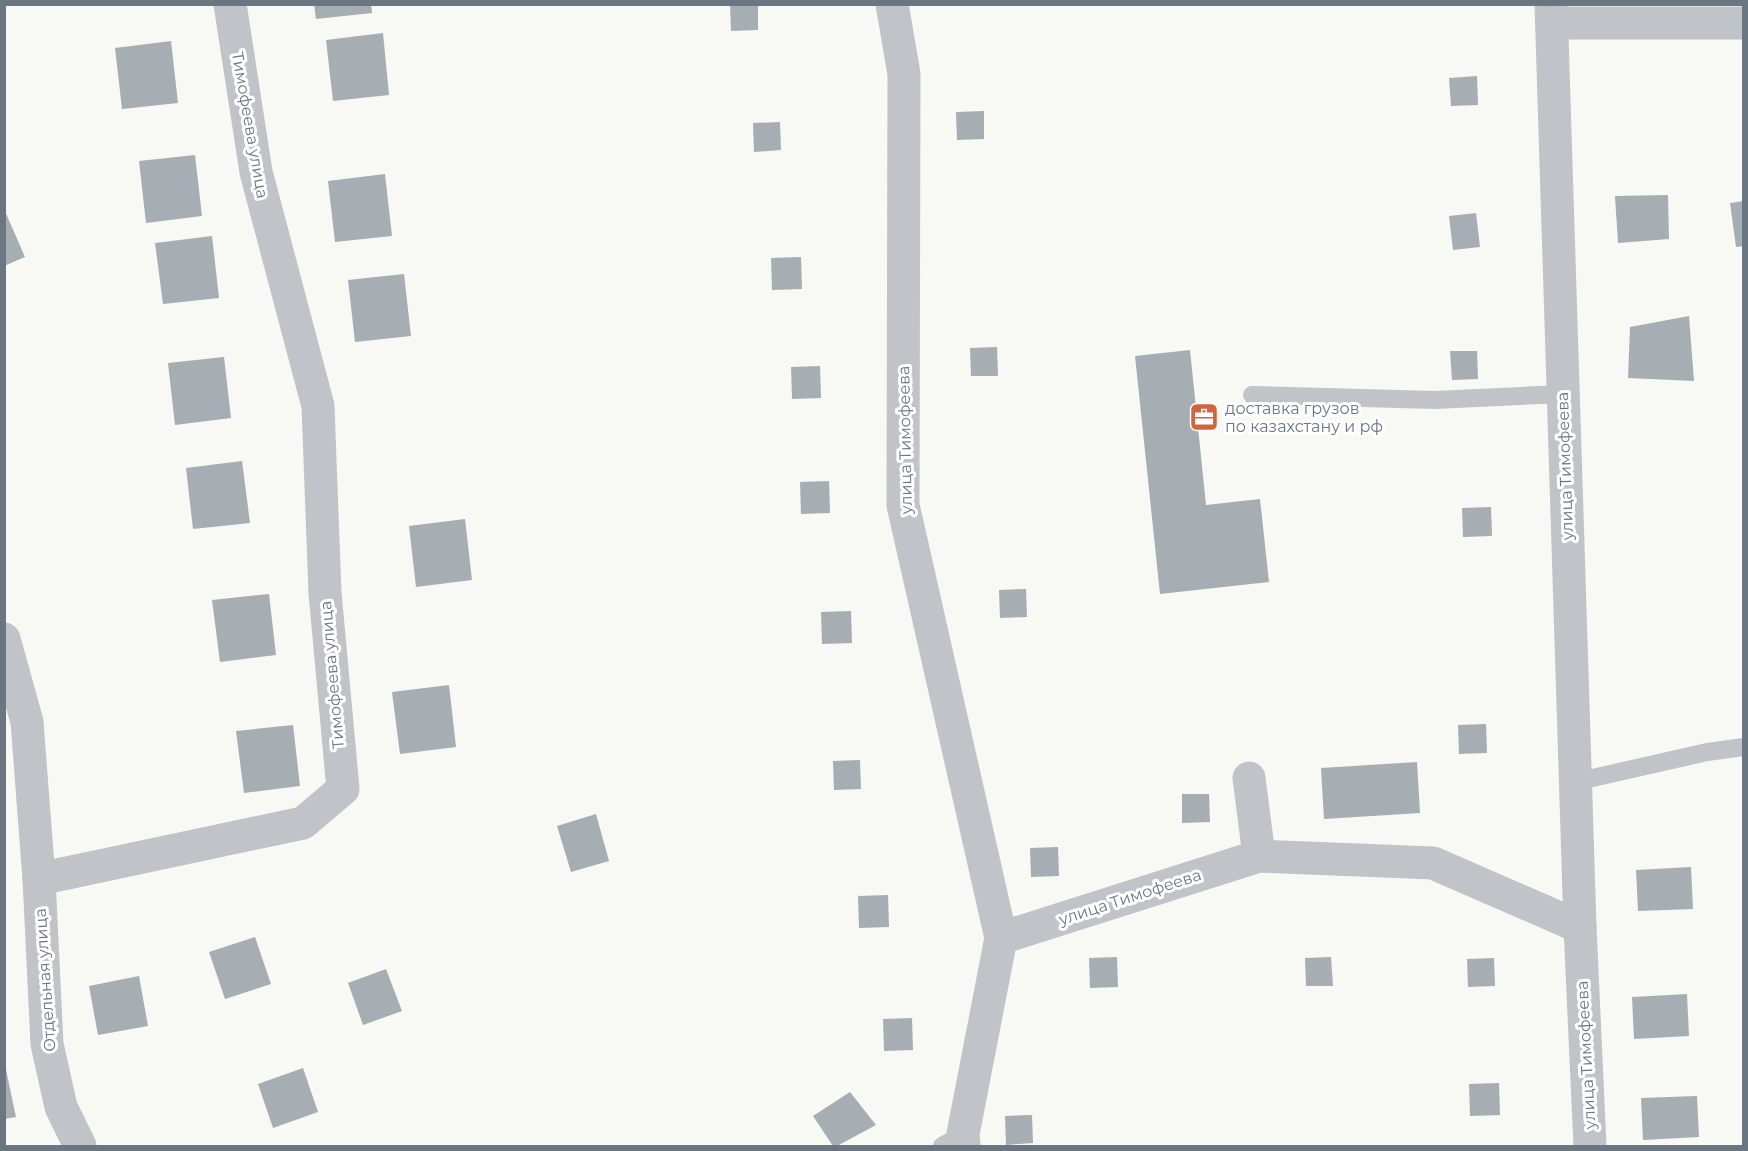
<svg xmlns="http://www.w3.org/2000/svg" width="1748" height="1151" viewBox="0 0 1748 1151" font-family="Montserrat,sans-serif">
<rect width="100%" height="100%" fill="#f8f8f5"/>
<g fill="#a6adb3">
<polygon points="314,4 371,4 372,13 316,19"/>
<polygon points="730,4 758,4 758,30 731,31"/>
<polygon points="383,33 389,95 333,101 326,40"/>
<polygon points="171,41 178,103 122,109 115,48"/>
<polygon points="1477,76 1478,105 1451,106 1449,78"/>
<polygon points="984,111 984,139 957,140 956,112"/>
<polygon points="780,122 781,150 754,152 753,123"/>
<polygon points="195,155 202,216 146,223 139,161"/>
<polygon points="385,174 392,236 335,242 328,181"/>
<polygon points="1668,195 1669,239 1618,243 1615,196"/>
<polygon points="1744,201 1744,246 1736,247 1730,203"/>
<polygon points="4,209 25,257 4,266"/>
<polygon points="1476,213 1480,247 1453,250 1449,216"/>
<polygon points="212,236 219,298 163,304 155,243"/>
<polygon points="801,257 802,289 772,290 771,258"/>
<polygon points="404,274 411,336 355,342 348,280"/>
<polygon points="1689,316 1694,381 1628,378 1630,327"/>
<polygon points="997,347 998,376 971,376 970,348"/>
<polygon points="1190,350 1206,505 1260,499 1269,582 1160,594 1135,356"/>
<polygon points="1450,351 1477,351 1478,379 1452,380"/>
<polygon points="224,357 231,418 175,425 168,363"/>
<polygon points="820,366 821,398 792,399 791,367"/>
<polygon points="242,461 250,523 193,529 186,468"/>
<polygon points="829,481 830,513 801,514 800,482"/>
<polygon points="1491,507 1492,536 1463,537 1462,508"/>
<polygon points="465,519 472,580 416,587 409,526"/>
<polygon points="1026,589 1027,617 1000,618 999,590"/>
<polygon points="269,594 276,655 220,662 212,600"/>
<polygon points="851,611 852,643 822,644 821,612"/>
<polygon points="449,685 456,747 400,754 392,692"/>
<polygon points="1486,724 1487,753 1459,754 1458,725"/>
<polygon points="293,725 300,786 244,793 236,731"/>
<polygon points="860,760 861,789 834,790 833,761"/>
<polygon points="1417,762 1420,813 1324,819 1321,768"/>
<polygon points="1182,794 1209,794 1210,822 1182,823"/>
<polygon points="596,814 609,861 571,872 557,826"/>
<polygon points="1058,847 1059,876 1031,877 1030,848"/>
<polygon points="1691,867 1693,909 1638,911 1636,870"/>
<polygon points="888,895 889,927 859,928 858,896"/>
<polygon points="255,937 271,984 225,999 209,952"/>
<polygon points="1117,957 1118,987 1090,988 1089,958"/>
<polygon points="1331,957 1333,986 1306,986 1305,958"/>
<polygon points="1494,958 1495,986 1468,987 1467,959"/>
<polygon points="386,969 402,1011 363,1025 348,983"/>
<polygon points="139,976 148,1026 98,1035 89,986"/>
<polygon points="1687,994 1689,1036 1634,1039 1632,997"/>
<polygon points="912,1018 913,1050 884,1051 883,1019"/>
<polygon points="4,1060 16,1117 4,1119"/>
<polygon points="303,1068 318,1112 273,1128 258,1084"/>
<polygon points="1499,1083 1500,1115 1470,1116 1469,1084"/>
<polygon points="850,1092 876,1125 837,1146 833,1146 813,1116"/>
<polygon points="1697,1096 1699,1137 1643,1140 1641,1098"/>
<polygon points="1032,1115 1033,1143 1006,1145 1005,1116"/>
</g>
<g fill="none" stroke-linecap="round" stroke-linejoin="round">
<g stroke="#c0c3c7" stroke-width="18">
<polyline points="1252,395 1435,400 1563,394"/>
<polyline points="1575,782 1707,752 1744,747"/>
<polyline points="942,1146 963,1134"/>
</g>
<g stroke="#c0c3c7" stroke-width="33">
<polyline points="892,4 904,74 903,505 1001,938"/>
<polyline points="1551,4 1580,927 1590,1146"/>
<polyline points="1552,23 1744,23"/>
<polyline points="4,639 27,722 39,879 303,823 343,789 325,593 318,406 256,172 230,4"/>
<polyline points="1249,778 1259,856"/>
<polyline points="39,879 47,1044 61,1107 80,1146"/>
<polyline points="964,1146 963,1134 1001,938 1259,856 1433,863 1580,927"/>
</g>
</g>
<defs>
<g id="office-square" transform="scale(1.5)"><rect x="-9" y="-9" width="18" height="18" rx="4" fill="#d1663d" stroke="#fff"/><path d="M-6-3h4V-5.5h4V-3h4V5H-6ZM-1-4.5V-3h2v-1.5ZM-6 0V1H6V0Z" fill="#fff"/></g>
</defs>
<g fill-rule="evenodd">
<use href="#office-square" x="1204" y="417"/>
</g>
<g text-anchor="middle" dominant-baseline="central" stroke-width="6" stroke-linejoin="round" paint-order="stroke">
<g font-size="16" fill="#6a7783" stroke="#fff">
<text transform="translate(250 125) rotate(80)">Тимофеева улица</text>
<text transform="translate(905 440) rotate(-91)">улица Тимофеева</text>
<text transform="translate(1565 466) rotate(-92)">улица Тимофеева</text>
<text transform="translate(332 675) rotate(-95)">Тимофеева улица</text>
<text transform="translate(1130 897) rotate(-18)">улица Тимофеева</text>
<text transform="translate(45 980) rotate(-94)">Отдельная улица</text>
<text transform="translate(1586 1055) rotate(-93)">улица Тимофеева</text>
</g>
<g font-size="16" fill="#6a7783" stroke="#fff" text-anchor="start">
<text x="1225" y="408">доставка грузов<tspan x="1225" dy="18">по казахстану и рф</tspan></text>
</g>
</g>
<rect width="1748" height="1151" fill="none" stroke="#6a7783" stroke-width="12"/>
</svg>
